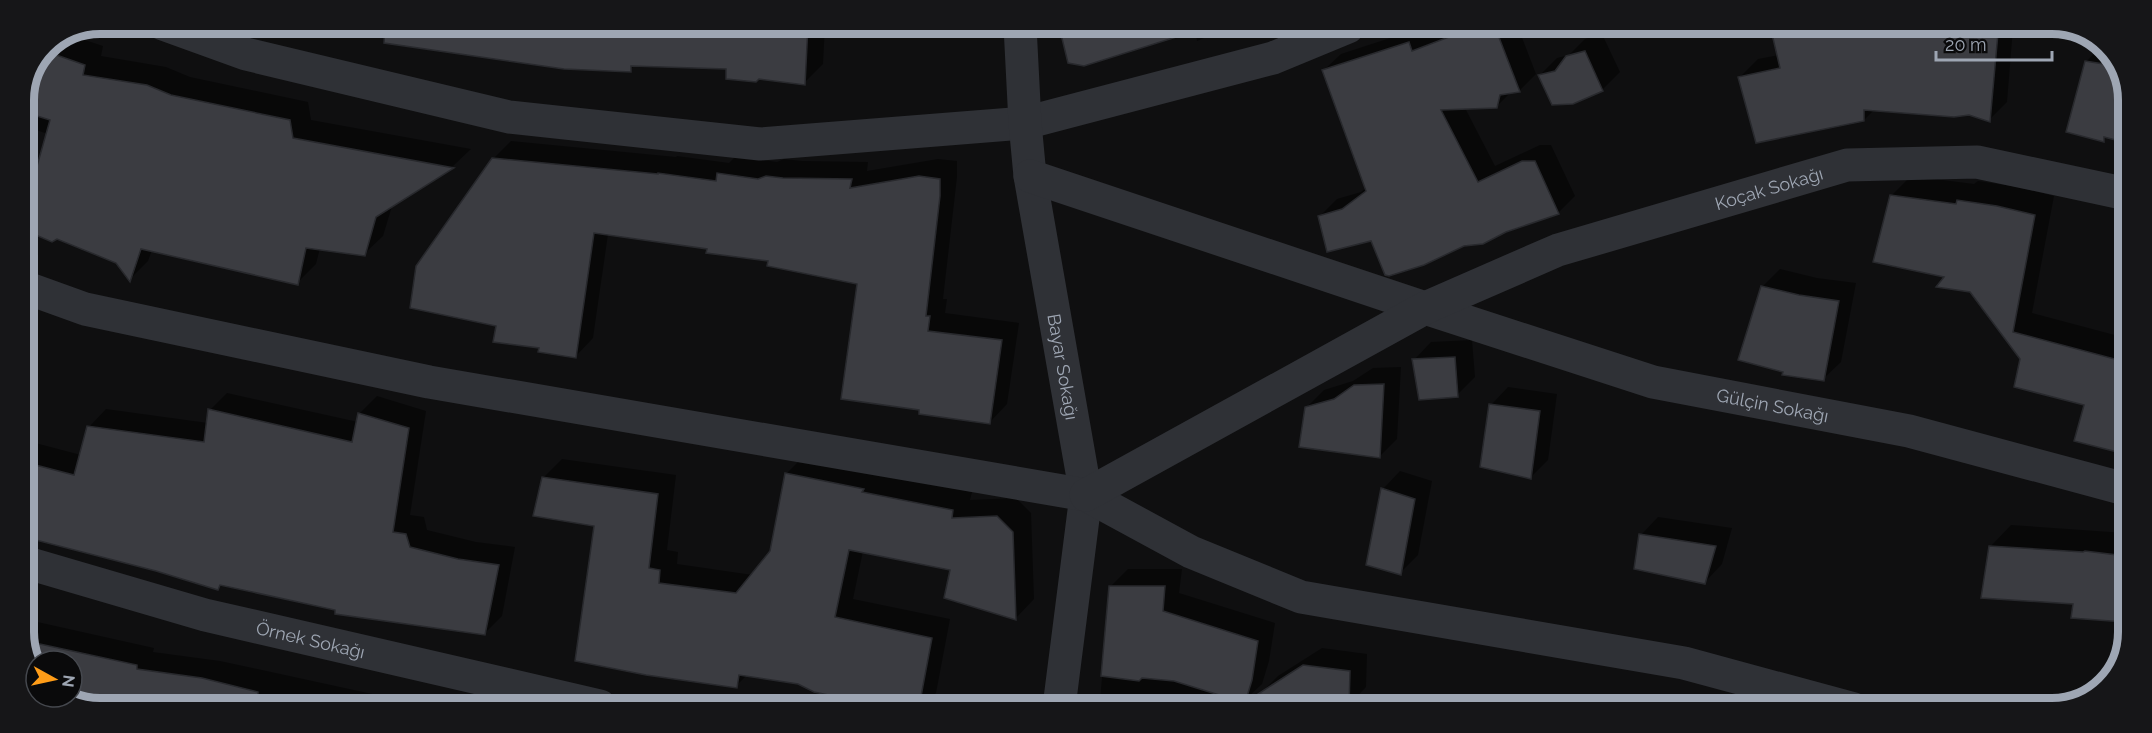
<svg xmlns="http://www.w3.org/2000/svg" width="2152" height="733" viewBox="0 0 2152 733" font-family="Raleway,sans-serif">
<rect width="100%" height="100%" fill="#0f0f10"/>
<g fill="#0007">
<polygon points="345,24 825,25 823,64 804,83 728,68 635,65 630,70 395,38"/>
<polygon points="1061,26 1239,26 1232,34 1216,33 1197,41 1195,30 1084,64 1069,62"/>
<polygon points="1424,27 1426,27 1429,35 1451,27 1518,27 1536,74 1519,91 1511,92 1497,106 1465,108 1495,166 1540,145 1551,145 1575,196 1558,213 1505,231 1372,239 1320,216 1337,199 1361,192 1366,188 1324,70 1341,54"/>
<polygon points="1772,27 2013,28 2007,102 1989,120 1969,113 1874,110 1864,120 1740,77 1758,59 1779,55"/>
<polygon points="1602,34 1620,72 1602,90 1540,75 1557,58 1569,55 1585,39"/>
<polygon points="73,36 103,46 101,56 166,67 190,77 308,102 311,120 471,149 453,166 392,206 383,236 364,254 320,248 316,264 297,283 152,250 148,261 130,279 48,134 24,126 24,96 47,46"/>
<polygon points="2101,46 2112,54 2128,96 2127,142 2107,136 2103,140 2086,62"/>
<polygon points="511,141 676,157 677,156 729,163 736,156 777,162 784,159 802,161 868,162 867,171 938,159 957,161 957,177 943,299 947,299 945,313 1019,323 1007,404 990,422 921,409 859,283 770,260 709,248 608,234 593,338 576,356 540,347 498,325 493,159"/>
<polygon points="1911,176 1974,184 1978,181 2018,187 2054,196 2032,313 2126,338 2125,453 2076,440 2086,404 2022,359 1971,291 1946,276 1892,195"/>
<polygon points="1780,269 1817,278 1856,283 1841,362 1823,379 1762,287"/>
<polygon points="1472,340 1475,377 1457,395 1414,360 1431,342"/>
<polygon points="1401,367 1397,439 1380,456 1306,408 1324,390 1353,381 1373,368"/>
<polygon points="1508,387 1557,394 1548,460 1530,478 1491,405"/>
<polygon points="227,393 358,422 359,414 377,396 426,411 410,515 424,517 427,530 476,542 515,547 502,616 484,634 337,609 222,584 218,588 157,570 24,535 24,440 81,455 89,427 106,409 208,423 210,410"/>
<polygon points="805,455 972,492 970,500 1016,498 1031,513 1034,599 1016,618 952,569 863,551 853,599 950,619 936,693 922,707 893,707 799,682 747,675 736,686 595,525 543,478 562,459 676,475 667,550 678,552 677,564 753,575 772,552 786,474"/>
<polygon points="1400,471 1432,481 1418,555 1400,573 1383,489"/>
<polygon points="1658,517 1732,528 1722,564 1705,582 1641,535"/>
<polygon points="2011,525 2125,533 2124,621 2073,617 2075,603 1990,547"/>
<polygon points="1128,569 1182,569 1179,593 1275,623 1269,661 1262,684 1247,698 1246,707 1113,707 1100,700 1110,587"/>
<polygon points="24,619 154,648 153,652 220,661 386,697 385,702 413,706 77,705 65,697 72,697 72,661 36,661 36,668 24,637"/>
<polygon points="1322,648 1367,654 1366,687 1349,705 1261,693 1278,676"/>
</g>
<g fill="#3b3c41" stroke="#28292d" stroke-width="1.5">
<polygon points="385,25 808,25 805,85 759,79 756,82 726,79 726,69 631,66 631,72 564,69 384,43"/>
<polygon points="1059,26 1188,26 1189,33 1084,66 1068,63"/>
<polygon points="1475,27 1495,27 1520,92 1500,95 1497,108 1441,110 1478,182 1522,161 1535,161 1559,214 1506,232 1483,244 1464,246 1424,265 1389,276 1385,275 1371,241 1327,252 1318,216 1342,209 1366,191 1322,70 1409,42 1412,51"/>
<polygon points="1798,27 1961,28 1998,33 1990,122 1969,115 1954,117 1864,110 1864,121 1756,143 1738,77 1780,68 1772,34"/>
<polygon points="45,51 85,65 83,75 147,85 171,95 290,120 293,138 454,168 376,217 365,256 306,248 298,285 141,249 130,282 116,263 57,239 52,242 24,230 24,212 50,120 24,112 24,96"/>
<polygon points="1585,51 1603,91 1573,104 1552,105 1538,75 1555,71 1566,56"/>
<polygon points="2085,61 2116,66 2128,96 2127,143 2104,137 2104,142 2066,132"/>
<polygon points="492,158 658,174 658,173 716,181 717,173 758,179 766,176 783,178 852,179 850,188 919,176 940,179 940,196 926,316 930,316 928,331 1002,340 990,424 919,414 919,410 841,399 857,284 767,266 768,261 706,253 707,249 594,233 576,358 538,352 539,348 493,342 496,326 410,308 416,266"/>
<polygon points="1890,195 1956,204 1957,200 1997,206 2035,215 2013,332 2126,362 2125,454 2074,441 2084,405 2014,387 2020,359 1970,292 1936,287 1944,277 1873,262"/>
<polygon points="1761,286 1799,295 1839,301 1824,381 1782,375 1783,372 1738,360"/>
<polygon points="1455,357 1458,397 1419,400 1412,359"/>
<polygon points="1384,384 1380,458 1299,447 1305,407 1334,399 1354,385"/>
<polygon points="1489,404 1540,411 1531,479 1480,467"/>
<polygon points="208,409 352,442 358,413 409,428 393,532 406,534 410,547 458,559 499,565 485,635 335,614 335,610 220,585 218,590 156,571 24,537 24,462 74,475 87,426 204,442"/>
<polygon points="785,473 864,489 862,492 953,510 952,518 997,516 1013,532 1016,620 944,598 950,570 849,550 835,617 932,638 919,707 885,707 814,692 798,684 739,675 737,688 646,675 575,661 594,526 533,516 542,477 658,494 649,568 660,570 659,583 736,593 770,551"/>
<polygon points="1381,488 1415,499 1401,575 1366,565"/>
<polygon points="1639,534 1716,546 1705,584 1634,569"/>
<polygon points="1989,546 2083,552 2085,551 2125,556 2124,622 2071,618 2073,604 1981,598"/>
<polygon points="1109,586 1165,586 1163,611 1258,641 1252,680 1245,703 1174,681 1142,678 1139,681 1101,676"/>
<polygon points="26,641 137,665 137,669 202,678 258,692 257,705 77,705 65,697 72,697 72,661 36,661 36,668"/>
<polygon points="1303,665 1350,671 1349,707 1258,694"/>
</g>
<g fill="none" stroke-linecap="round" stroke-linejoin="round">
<g stroke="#2f3136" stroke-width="33">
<polyline points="163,24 246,54 509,117 760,144 1025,123 1273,58 1348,27"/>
<path id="s1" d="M1020,26L1025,123L1030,176L1086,495L1059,707"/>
<path id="s2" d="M1030,176L1425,308L1653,382L1909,431L2125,489"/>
<polyline points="24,287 85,309 429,382 1086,495 1191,552 1301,597 1684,663 1854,709"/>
<path id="s3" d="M1086,495L1425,308L1558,250L1847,165L1977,162L2127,194"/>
<path id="s4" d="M24,562L205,615L600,706"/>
</g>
</g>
<g text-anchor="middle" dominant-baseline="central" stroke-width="4.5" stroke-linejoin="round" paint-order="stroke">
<g font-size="18" fill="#9ea6b3" stroke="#0a0a0b">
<text stroke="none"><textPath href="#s3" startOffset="752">Koçak Sokağı</textPath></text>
<text stroke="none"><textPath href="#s1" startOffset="344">Bayar Sokağı</textPath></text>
<text stroke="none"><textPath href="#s2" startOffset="778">Gülçin Sokağı</textPath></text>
<text stroke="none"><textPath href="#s4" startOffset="297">Örnek Sokağı</textPath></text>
</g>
</g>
<path d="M0 0H2152V733H0ZM100 34H2052A66 66 0 0 1 2118 100V632A66 66 0 0 1 2052 698H100A66 66 0 0 1 34 632V100A66 66 0 0 1 100 34Z" fill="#161618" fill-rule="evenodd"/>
<path fill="none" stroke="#9ea6b3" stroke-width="8" d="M100 34H2052A66 66 0 0 1 2118 100V632A66 66 0 0 1 2052 698H100A66 66 0 0 1 34 632V100A66 66 0 0 1 100 34Z"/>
<g transform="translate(54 679) rotate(98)"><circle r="28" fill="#0a0a0b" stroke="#45484e" stroke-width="1.5"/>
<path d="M0-4.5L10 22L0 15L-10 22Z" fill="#ff9d18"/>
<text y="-9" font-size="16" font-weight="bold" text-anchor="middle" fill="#9ea6b3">N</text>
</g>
<path d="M1936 51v9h116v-9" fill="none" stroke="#9ea6b3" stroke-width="3"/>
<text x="1945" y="51" font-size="18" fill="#9ea6b3" stroke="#0a0a0b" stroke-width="4.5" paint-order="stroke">20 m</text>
</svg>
